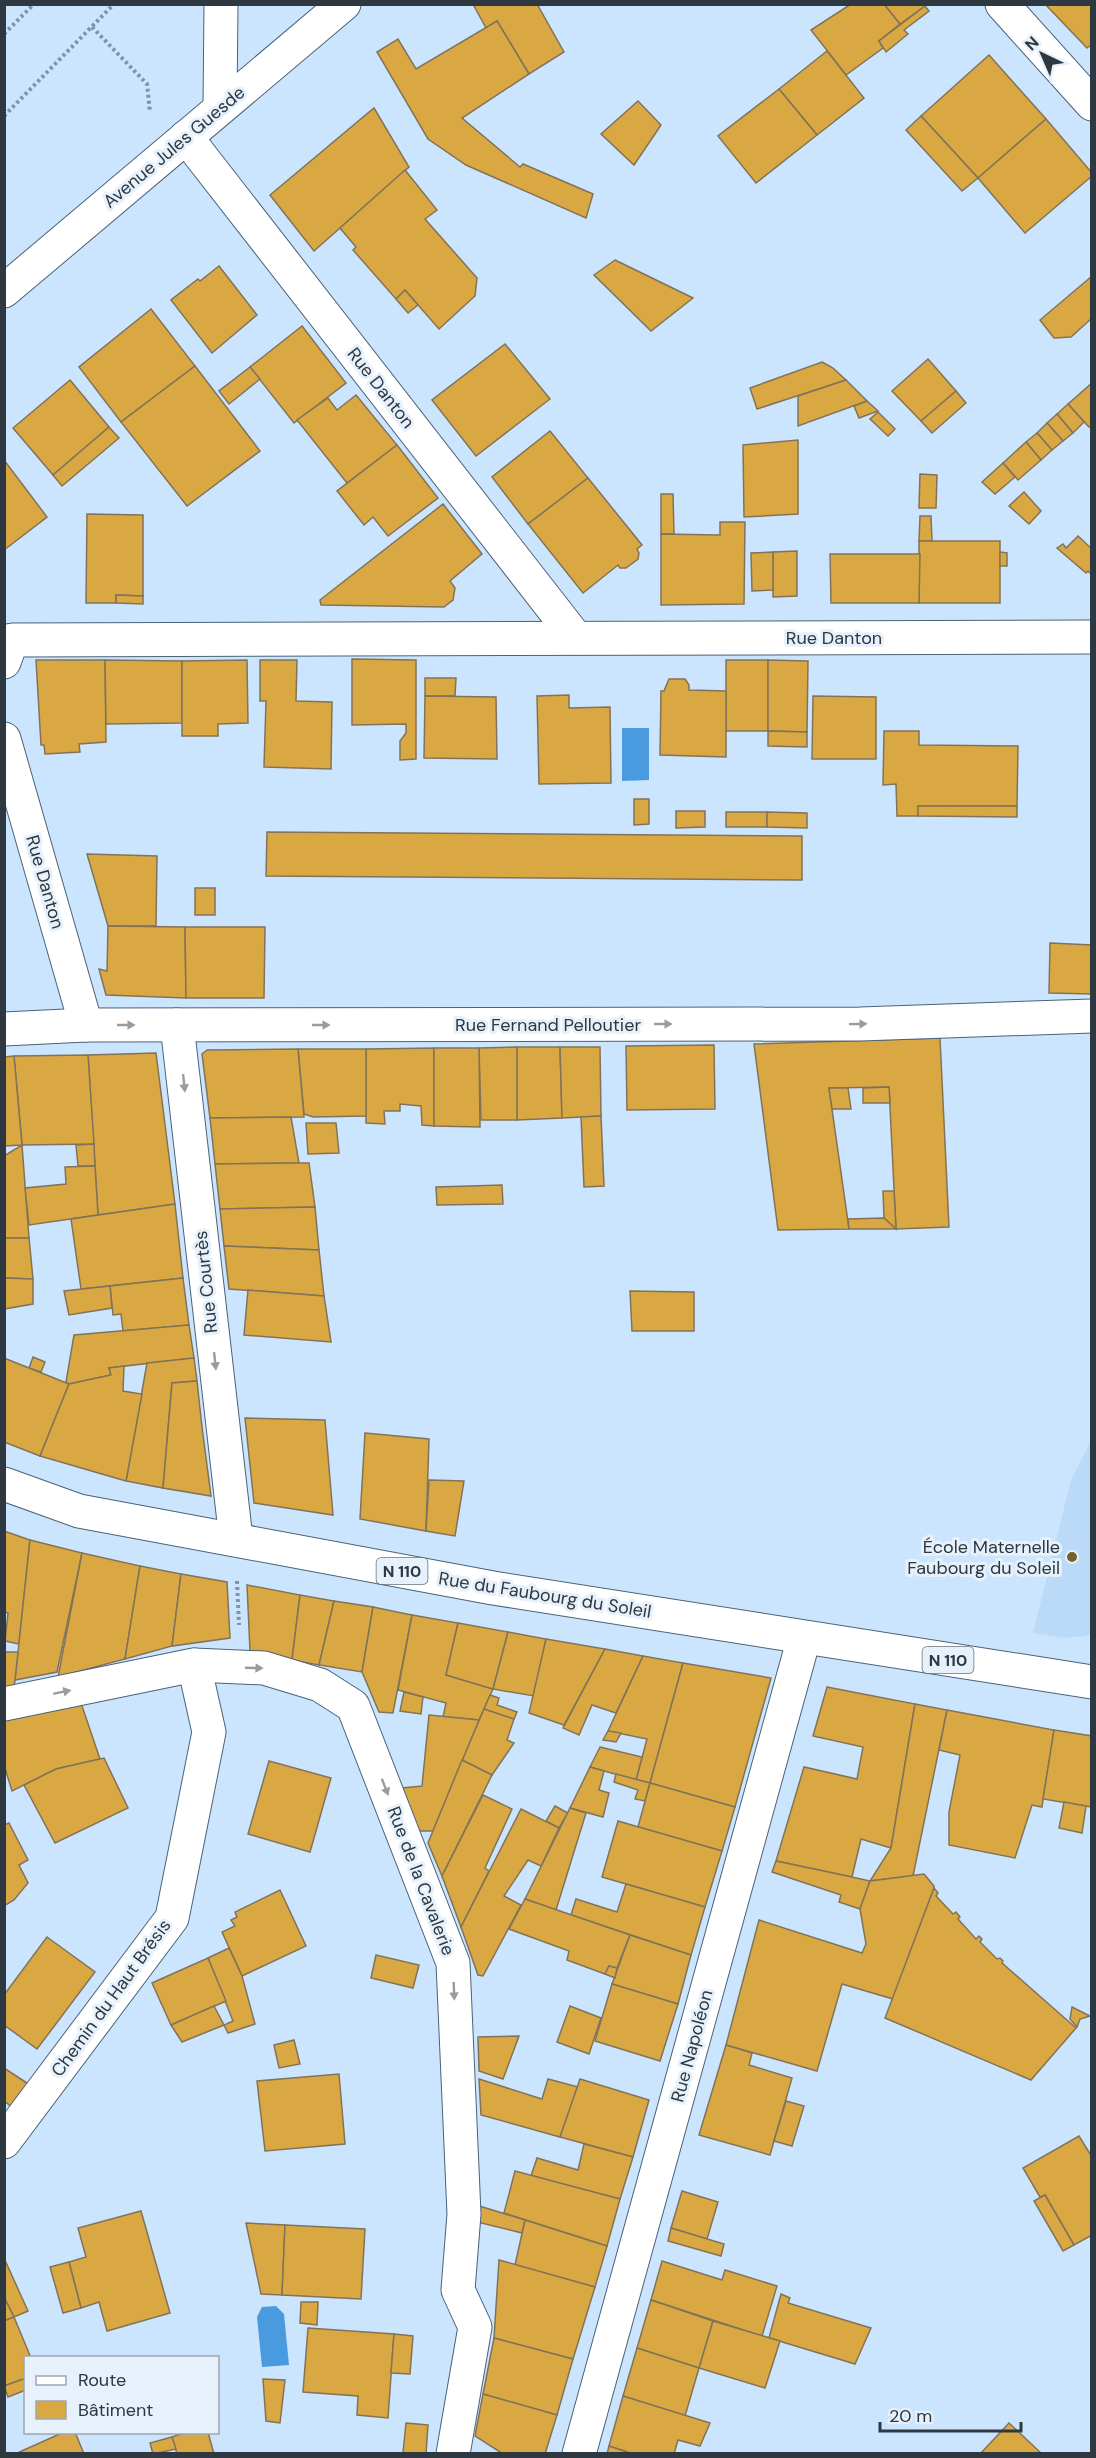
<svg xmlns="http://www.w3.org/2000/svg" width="1096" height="2458" viewBox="0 0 1096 2458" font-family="'DM Sans',sans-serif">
<rect width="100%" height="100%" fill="#cce5fe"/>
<polygon fill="#bbdaf8" points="1091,1441 1091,1633 1086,1636 1064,1638 1033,1633 1071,1480"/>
<g fill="#4a9adf">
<polygon points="622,728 649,728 649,780 622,781"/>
<polygon points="276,2306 284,2314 289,2365 262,2367 257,2317 262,2307"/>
</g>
<g fill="#d9a843" stroke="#827358" stroke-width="1.5">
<polygon points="473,4 537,4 564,52 529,74 497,21 486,28"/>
<polygon points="851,4 884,4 900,24 879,41 883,48 846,75 811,30"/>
<polygon points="884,4 925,4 925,6 900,24"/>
<polygon points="1045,4 1092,4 1092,44 1087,48"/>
<polygon points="925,6 929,11 904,30 908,34 886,52 879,41"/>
<polygon points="497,21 529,74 462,118 520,167 523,164 593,194 586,218 466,165 428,139 377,52 398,39 416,69"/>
<polygon points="827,51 864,98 817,135 779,89"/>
<polygon points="989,55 1046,119 978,178 921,116"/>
<polygon points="779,89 817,135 756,183 718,136"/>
<polygon points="638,101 661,125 634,165 601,134"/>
<polygon points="374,108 409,167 314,251 270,195"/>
<polygon points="921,116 978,178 962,191 906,130"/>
<polygon points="1046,119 1092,173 1092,176 1025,233 978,178"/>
<polygon points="405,170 437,210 425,219 477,278 475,296 439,329 405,290 396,299 353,250 356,247 340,228"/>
<polygon points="615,260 693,298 651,331 594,275"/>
<polygon points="219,266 257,315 212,353 171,300 198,279 200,281"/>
<polygon points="1092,276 1092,318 1071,337 1054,338 1040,320"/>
<polygon points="405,290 418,305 408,313 396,299"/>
<polygon points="151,309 195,366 121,422 79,367"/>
<polygon points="302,326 346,383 294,423 250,367"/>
<polygon points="505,344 550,399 476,456 432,400"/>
<polygon points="928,359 956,391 921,421 892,391"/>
<polygon points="822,362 833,368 846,380 757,409 750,388"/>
<polygon points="195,366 260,451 187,506 121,422"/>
<polygon points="250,367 260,379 229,404 219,391"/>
<polygon points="70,380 109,427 53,475 13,428"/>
<polygon points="846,380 867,401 798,426 798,396"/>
<polygon points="1092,383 1092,425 1089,427 1068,404"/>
<polygon points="956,391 966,403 932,433 921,421"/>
<polygon points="356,395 397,445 347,483 297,420 328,398 337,410"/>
<polygon points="867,401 878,411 859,418 854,406"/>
<polygon points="1068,404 1084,422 1073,433 1057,414"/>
<polygon points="878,412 895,429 888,436 870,419"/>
<polygon points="1057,414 1073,433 1063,441 1047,423"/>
<polygon points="1047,423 1063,441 1052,450 1037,433"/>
<polygon points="109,427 119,438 62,486 53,475"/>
<polygon points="550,431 588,478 528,524 492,477"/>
<polygon points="1037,433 1052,450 1041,460 1026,442"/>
<polygon points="798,440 798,514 744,517 743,445"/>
<polygon points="1026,442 1041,460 1018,480 1003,463"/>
<polygon points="397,445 438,498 388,536 373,517 364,525 337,491"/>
<polygon points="4,460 47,517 4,550"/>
<polygon points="1003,463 1015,477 995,494 982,482"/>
<polygon points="920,474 937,475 936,508 919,508"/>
<polygon points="588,478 642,545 637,549 639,553 638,559 626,568 620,568 618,565 583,593 528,524"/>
<polygon points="1024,492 1041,511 1029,524 1009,506"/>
<polygon points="661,494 673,494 674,534 661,534"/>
<polygon points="443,504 482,554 450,581 455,588 453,600 444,607 321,605 320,600"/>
<polygon points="87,514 143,515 143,596 116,595 116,603 86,603"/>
<polygon points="920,516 931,516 932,541 919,541"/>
<polygon points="720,522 745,522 744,604 661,605 661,534 720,535"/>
<polygon points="1078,536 1092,549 1092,575 1088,571 1086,573 1057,548 1063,544 1066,548"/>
<rect x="919" y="541" width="81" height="62"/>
<polygon points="797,551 797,596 773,597 773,552"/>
<polygon points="773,552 773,590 752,591 751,553"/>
<polygon points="1000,552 1007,553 1007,566 1000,566"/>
<polygon points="830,554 920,554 919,603 831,603"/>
<polygon points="116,595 143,596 143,604 116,603"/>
<polygon points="352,659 416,660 416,759 400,760 400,741 406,733 406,724 352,725"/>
<polygon points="36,660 105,660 106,742 79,744 80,752 45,754 44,745 41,745"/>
<polygon points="105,660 182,661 182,723 106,724"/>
<polygon points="247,660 248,723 218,724 218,736 182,736 182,661"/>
<polygon points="260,660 297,660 296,701 332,702 331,769 264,767 266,701 260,701"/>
<rect x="726" y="660" width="42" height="71"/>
<polygon points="768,660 808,661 807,732 768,731"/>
<polygon points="425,678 456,678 455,696 425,696"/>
<polygon points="669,679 685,679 689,685 689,690 726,691 726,757 660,755 661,691 664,691"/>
<polygon points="569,695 569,708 610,707 611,783 539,784 537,696"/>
<polygon points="425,696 496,697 497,759 424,758"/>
<polygon points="813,696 876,697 876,759 812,759"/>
<polygon points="768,731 807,732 807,747 768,746"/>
<polygon points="884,731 919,731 919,745 1018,746 1017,806 918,806 918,816 897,816 896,784 883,785"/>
<polygon points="634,799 649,799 649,824 634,825"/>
<polygon points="918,806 1017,806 1017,817 918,816"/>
<polygon points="676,811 705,811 705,827 676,828"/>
<rect x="726" y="812" width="41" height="15"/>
<polygon points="767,812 807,813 807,828 767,827"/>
<polygon points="267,832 802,836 802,880 266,876"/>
<polygon points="87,854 157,856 156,926 108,926"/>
<rect x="195" y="888" width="20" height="27"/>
<polygon points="108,926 185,927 186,998 106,995 99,969 107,971"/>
<polygon points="185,927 265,927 264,998 186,998"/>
<polygon points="1050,943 1092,945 1092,994 1049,993"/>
<polygon points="940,1038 949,1227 896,1229 889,1087 829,1088 849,1229 778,1230 754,1044"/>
<polygon points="714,1045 715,1109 627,1110 626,1046"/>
<polygon points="517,1047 560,1047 562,1118 517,1120"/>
<polygon points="517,1047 517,1120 481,1120 479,1048"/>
<polygon points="560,1047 600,1047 601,1116 562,1118"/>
<polygon points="434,1048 434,1126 422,1125 421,1106 400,1104 400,1111 384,1111 385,1124 366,1123 366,1049"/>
<polygon points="434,1048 479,1048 480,1127 434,1126"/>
<polygon points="298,1049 366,1049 366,1116 313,1117 304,1114"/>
<polygon points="298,1049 304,1117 210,1118 202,1054 207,1050"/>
<polygon points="156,1053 175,1204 98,1215 88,1055"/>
<polygon points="88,1055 94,1144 22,1145 14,1056"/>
<polygon points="14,1056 22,1145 4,1146 4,1057"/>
<polygon points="889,1087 890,1103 863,1103 863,1088"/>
<polygon points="829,1088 848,1088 851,1109 832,1109"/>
<polygon points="601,1116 604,1186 584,1187 581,1117"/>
<polygon points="291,1117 299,1163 215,1164 210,1118"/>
<polygon points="306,1123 336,1123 339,1153 308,1154"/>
<polygon points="94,1144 95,1166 78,1166 76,1145"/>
<polygon points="22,1145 29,1238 4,1238 4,1156"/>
<polygon points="299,1163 309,1163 315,1207 220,1209 215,1164"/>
<polygon points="95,1166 98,1215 29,1225 25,1188 66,1184 65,1167"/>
<polygon points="502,1185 503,1204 437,1205 436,1187"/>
<polygon points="883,1191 894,1191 896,1229 884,1218"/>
<polygon points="175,1204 183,1278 81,1289 71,1219"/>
<polygon points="315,1207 319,1250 224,1246 220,1209"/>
<polygon points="884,1218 896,1229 849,1229 848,1219"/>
<polygon points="4,1238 29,1238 33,1279 4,1278"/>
<polygon points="224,1246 319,1250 324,1296 229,1289"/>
<polygon points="4,1278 33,1279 33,1304 4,1309"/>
<polygon points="183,1278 189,1325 123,1331 121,1314 113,1315 110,1286"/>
<polygon points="110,1286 112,1308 69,1315 64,1291"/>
<polygon points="248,1290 324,1296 331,1342 244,1335"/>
<polygon points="630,1291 694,1292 694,1331 632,1331"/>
<polygon points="189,1325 194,1358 109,1368 111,1375 69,1384 66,1382 74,1335"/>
<polygon points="33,1357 45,1362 41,1372 29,1368"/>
<polygon points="4,1358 69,1384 40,1456 4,1442"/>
<polygon points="194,1358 197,1381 172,1383 163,1488 126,1481 147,1363"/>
<polygon points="124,1366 123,1391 142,1394 126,1481 40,1456 69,1384 111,1375 109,1368"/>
<polygon points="197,1381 202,1427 211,1496 163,1488 172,1383"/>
<polygon points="245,1418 325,1420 333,1515 254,1503"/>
<polygon points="365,1433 429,1439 426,1531 360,1519"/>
<polygon points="429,1480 464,1481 455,1536 426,1531"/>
<polygon points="4,1531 30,1540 19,1644 5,1641 8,1613 4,1612"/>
<polygon points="30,1540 82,1553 57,1672 15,1680"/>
<polygon points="82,1553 140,1566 125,1659 58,1677"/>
<polygon points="140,1566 181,1574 172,1646 125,1659"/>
<polygon points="181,1574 227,1582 230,1638 172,1646"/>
<polygon points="247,1585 300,1595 292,1660 250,1651"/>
<polygon points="300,1595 334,1601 319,1665 292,1660"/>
<polygon points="334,1601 373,1607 362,1672 319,1665"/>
<polygon points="373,1607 412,1615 393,1713 379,1712 362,1672"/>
<polygon points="412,1615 458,1623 446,1675 493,1689 479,1720 443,1717 446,1703 398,1690"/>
<polygon points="458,1623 508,1632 493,1689 446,1675"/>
<polygon points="508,1632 546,1639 534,1696 493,1689"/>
<polygon points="546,1639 605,1649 564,1725 529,1713"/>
<polygon points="605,1649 643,1656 616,1713 592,1705 579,1735 563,1728"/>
<polygon points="4,1652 18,1652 14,1689 4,1691"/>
<polygon points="643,1656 683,1663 650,1783 636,1780 647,1739 608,1731"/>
<polygon points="683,1663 771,1678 735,1807 650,1783"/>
<polygon points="827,1687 915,1704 891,1848 861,1839 852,1877 776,1861 804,1767 857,1779 863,1747 813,1736"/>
<polygon points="404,1692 423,1697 421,1714 400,1711"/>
<polygon points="490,1695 499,1698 497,1705 517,1712 514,1719 484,1709"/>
<polygon points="80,1700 100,1759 56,1769 12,1791 4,1765 4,1718"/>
<polygon points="915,1704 947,1710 913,1876 870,1881 891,1848"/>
<polygon points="484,1709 514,1719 507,1740 514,1743 492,1775 462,1760"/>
<polygon points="947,1710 1054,1730 1042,1807 1032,1805 1015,1858 949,1845 949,1812 960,1755 939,1750"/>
<polygon points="429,1715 479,1720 433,1831 417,1831 402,1788 422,1786"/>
<polygon points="1054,1730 1092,1736 1092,1807 1043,1799"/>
<polygon points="608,1731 621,1733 616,1742 603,1740"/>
<polygon points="600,1747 642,1757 636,1780 590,1767"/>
<polygon points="104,1758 128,1808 55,1843 24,1785 56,1769"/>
<polygon points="462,1760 492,1775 442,1876 428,1843"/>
<polygon points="269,1761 331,1778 310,1852 248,1834"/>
<polygon points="590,1767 604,1771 599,1790 609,1793 603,1817 570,1808"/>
<polygon points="616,1774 650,1783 645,1801 635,1799 638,1790 614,1782"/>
<polygon points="650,1783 735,1807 722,1851 638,1827"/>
<polygon points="483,1795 512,1809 485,1868 489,1871 461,1927 442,1876"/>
<polygon points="1064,1802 1086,1806 1082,1833 1059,1828"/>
<polygon points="555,1806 568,1813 559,1828 546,1821"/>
<polygon points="570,1808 586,1813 556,1910 525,1899"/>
<polygon points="521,1809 559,1828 541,1866 528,1860 504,1896 521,1905 483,1976 478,1975 461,1927"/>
<polygon points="618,1821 722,1851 705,1907 602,1877"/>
<polygon points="9,1823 28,1860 19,1865 28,1883 14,1900 4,1906 4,1825"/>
<polygon points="776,1861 852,1877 870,1881 860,1909 839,1902 841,1895 772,1872"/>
<polygon points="924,1874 934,1886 934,1888 893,1999 842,1984 817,2071 726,2045 759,1920 862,1953 866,1944 860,1909 870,1881"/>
<polygon points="626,1884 705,1907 691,1955 571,1915 576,1899 617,1912"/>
<polygon points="934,1888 938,1893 936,1896 953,1914 956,1912 960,1917 958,1919 976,1939 979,1936 982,1939 980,1942 997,1959 1000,1958 1003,1961 1002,1963 1076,2028 1031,2080 885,2018"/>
<polygon points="280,1890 306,1946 242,1976 222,1932 235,1926 231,1920 237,1917 235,1912"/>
<polygon points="525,1899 630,1935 617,1968 609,1966 605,1974 567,1960 569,1951 509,1929"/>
<polygon points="630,1935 691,1955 678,2004 612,1984"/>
<polygon points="47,1937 95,1972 37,2049 4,2025 4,1995"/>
<polygon points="229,1948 242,1976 255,2024 228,2033 224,2025 233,2021 208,1958"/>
<polygon points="376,1955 419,1965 413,1988 371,1978"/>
<polygon points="208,1958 226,2001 171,2025 152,1983"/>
<polygon points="609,1966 617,1968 615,1978 605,1974"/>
<polygon points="612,1984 678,2004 660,2061 595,2041"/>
<polygon points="214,2006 224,2025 182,2042 171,2025"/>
<polygon points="570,2006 601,2018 589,2054 557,2042"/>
<polygon points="1072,2007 1090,2016 1080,2019 1077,2027 1070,2019"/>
<polygon points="519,2036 503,2079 479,2071 478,2037"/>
<polygon points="294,2040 300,2064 279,2068 274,2045"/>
<polygon points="726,2045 752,2053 749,2065 792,2078 770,2155 699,2135"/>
<polygon points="4,2068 30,2085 12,2107 4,2101"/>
<polygon points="339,2074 345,2144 265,2151 257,2081"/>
<polygon points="479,2079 542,2099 548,2079 578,2087 560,2137 481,2115"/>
<polygon points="580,2079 649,2100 633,2157 560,2137"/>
<polygon points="786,2101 804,2106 792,2146 774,2141"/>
<polygon points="1079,2136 1092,2157 1092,2235 1074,2245 1045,2195 1040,2197 1023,2168"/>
<polygon points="584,2144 633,2157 620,2199 531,2176 537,2158 578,2170"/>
<polygon points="515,2171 620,2199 607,2246 504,2213"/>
<polygon points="682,2191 718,2202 707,2239 671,2228"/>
<polygon points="1045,2195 1074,2245 1063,2251 1034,2201"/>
<polygon points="476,2205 525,2220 522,2233 477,2222"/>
<polygon points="141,2211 170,2313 107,2331 99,2302 81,2308 69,2262 86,2257 78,2228"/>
<polygon points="525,2220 607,2246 595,2287 515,2265"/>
<polygon points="246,2223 285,2225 282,2295 261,2294"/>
<polygon points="285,2225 365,2229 361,2299 282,2295"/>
<polygon points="671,2228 724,2244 721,2256 668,2241"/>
<polygon points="4,2258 28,2311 14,2317 4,2297"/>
<polygon points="499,2260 595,2287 573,2359 494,2338"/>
<polygon points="662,2261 722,2280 725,2270 777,2286 762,2336 651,2300"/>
<polygon points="69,2262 81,2308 63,2313 50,2267"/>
<polygon points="781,2294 790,2298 788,2303 871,2328 855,2364 769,2338"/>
<polygon points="4,2297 14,2317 4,2321"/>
<polygon points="651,2300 713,2321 699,2368 637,2348"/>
<polygon points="301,2302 318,2302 317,2325 300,2323"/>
<polygon points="14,2317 31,2358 26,2358 26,2378 4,2386 4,2321"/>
<polygon points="713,2321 780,2341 765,2388 699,2368"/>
<polygon points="308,2328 394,2334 388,2418 357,2415 358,2396 303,2392"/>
<polygon points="394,2334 413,2336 410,2374 391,2373"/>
<polygon points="494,2338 573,2359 557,2415 483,2394"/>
<polygon points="637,2348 699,2368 685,2416 623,2396"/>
<polygon points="26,2378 26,2390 8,2397 4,2386"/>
<polygon points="263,2379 285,2380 280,2423 266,2421"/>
<polygon points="483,2394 557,2415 545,2454 503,2454 475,2436"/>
<polygon points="623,2396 710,2423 700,2446 678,2440 674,2454 633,2454 609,2446"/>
<polygon points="406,2423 428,2425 426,2454 403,2453"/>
<polygon points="1009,2423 1042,2454 980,2454"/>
<polygon points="64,2432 75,2432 84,2454 15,2454"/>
<polygon points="187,2432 208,2432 214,2454 177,2454 172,2437"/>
<polygon points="172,2437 176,2449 153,2454 150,2443"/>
<polygon points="609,2446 633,2454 607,2454"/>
</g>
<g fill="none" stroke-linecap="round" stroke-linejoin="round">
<g stroke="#4b6277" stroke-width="35">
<g id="minor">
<polyline points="1002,4 1092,104"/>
<polyline points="220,108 221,4"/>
<polyline points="186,137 576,638"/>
<polyline points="4,662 12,640 1092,637"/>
<polyline points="4,739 86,1025"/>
<polyline points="177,1025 236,1539"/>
<polyline points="4,1029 86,1025 860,1024 1092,1016"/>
<polyline points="4,1704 194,1665 264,1668 320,1685 353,1706 453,1963 464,2214 458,2290 475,2327 453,2454"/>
<polyline points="4,2142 172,1918 209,1732 194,1665"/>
<polyline points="579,2454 804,1638"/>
</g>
</g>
<g stroke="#4b6277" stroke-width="35">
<g id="major">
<polyline points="4,291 344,4"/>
<polyline points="4,1484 79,1511 493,1588 1092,1682"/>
</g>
</g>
<g stroke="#8194a5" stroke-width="4" stroke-dasharray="3 3" stroke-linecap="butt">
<polyline points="92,27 147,84 150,112"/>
<polyline points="4,34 34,4"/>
<polyline points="4,116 114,4"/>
<polyline points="237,1581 239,1625"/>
</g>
<use href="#minor" stroke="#fff" stroke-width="33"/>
<use href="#major" stroke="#fff" stroke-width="33"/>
</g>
<defs><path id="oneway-solid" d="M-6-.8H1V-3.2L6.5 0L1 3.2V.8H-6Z" transform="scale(1.5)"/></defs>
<g fill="#969ca0">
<use href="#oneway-solid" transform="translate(663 1024)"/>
<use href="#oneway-solid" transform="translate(858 1024) rotate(-1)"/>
<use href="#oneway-solid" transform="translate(126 1025)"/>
<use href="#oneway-solid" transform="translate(321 1025)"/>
<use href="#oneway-solid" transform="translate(184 1083) rotate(84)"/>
<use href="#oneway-solid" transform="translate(215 1361) rotate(84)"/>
<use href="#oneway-solid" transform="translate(254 1668) rotate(2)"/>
<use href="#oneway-solid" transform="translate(62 1692) rotate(-12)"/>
<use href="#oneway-solid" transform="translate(385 1787) rotate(69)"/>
<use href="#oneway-solid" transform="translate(454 1991) rotate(88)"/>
</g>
<circle fill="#775f2f" stroke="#e6f1fb" stroke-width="2" cx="1072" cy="1557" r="6"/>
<g text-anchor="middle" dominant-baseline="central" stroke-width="6" stroke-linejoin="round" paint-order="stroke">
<g fill="#e6f1fb" stroke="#647079" stroke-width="1.5">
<rect x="376.5" y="1558" width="51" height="26" rx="4.5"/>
<rect x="922.5" y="1647" width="51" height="26" rx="4.5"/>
</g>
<g font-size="16" font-weight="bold" fill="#2d3841">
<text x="402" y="1571">N 110</text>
<text x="948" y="1660">N 110</text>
</g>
<g font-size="18" fill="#2d3841" stroke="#e6f1fb">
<text transform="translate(174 147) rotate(-40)">Avenue Jules Guesde</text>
<text transform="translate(381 388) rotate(52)">Rue Danton</text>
<text x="834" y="638">Rue Danton</text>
<text transform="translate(45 882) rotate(74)">Rue Danton</text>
<text x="548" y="1025">Rue Fernand Pelloutier</text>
<text transform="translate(206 1282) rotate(-96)">Rue Courtès</text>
<text transform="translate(545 1595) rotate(9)">Rue du Faubourg du Soleil</text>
<text transform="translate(421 1881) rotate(69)">Rue de la Cavalerie</text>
<text transform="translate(111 1998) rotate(-54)">Chemin du Haut Brésis</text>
<text transform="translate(692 2046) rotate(-75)">Rue Napoléon</text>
</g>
<g font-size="18" fill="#2d3841" stroke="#e6f1fb" text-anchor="end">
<text x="1060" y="1547">École Maternelle<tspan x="1060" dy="21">Faubourg du Soleil</tspan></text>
</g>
</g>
<rect width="1096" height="2458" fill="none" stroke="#2d3841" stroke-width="12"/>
<rect x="24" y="2356" width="195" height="78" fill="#e6f1fb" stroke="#9ca7b1" stroke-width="1.5"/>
<rect x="36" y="2376" width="30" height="9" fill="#ffffff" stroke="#9ca7b1" stroke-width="1.5"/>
<text x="78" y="2386" font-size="18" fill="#2d3841">Route</text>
<rect x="36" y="2401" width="30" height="18" fill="#d9a843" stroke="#9ca7b1" stroke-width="1.5"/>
<text x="78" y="2416" font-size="18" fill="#2d3841">Bâtiment</text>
<g transform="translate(1042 54) rotate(316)" stroke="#e6f1fb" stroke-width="4.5" paint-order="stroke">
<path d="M0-4.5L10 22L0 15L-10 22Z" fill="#2d3841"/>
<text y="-9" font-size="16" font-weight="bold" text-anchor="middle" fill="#2d3841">N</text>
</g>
<path d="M880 2422v9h141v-9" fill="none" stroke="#2d3841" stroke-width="3"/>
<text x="889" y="2422" font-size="18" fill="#2d3841" stroke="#e6f1fb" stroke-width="4.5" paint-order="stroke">20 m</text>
</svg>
